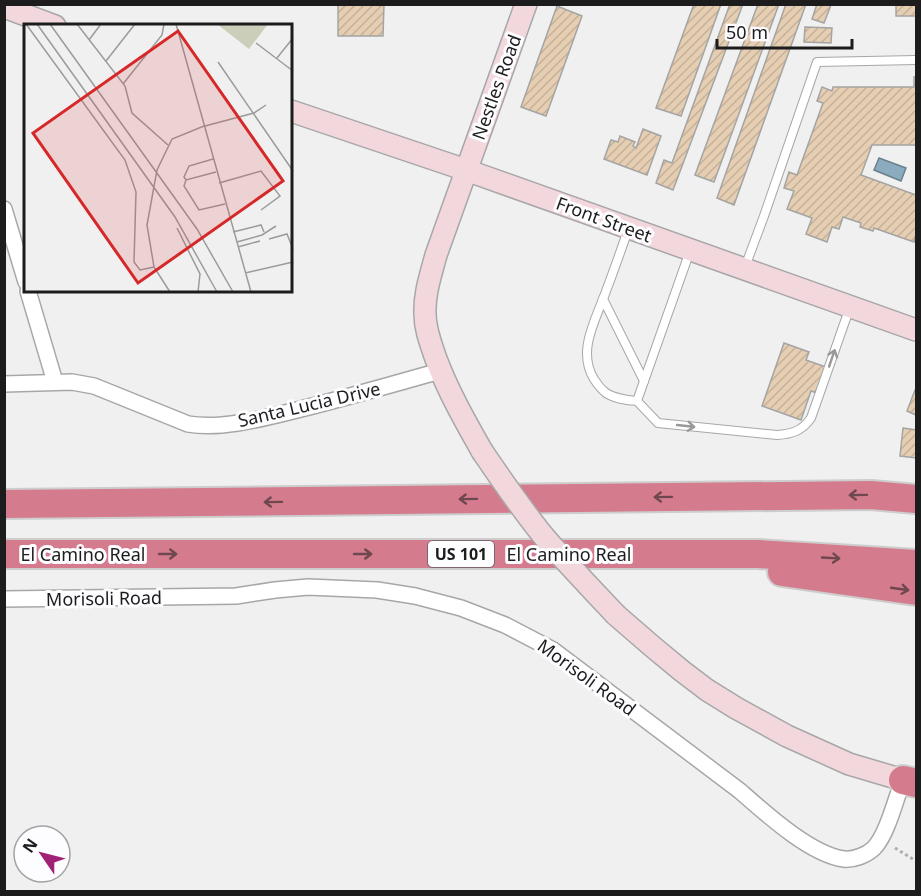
<svg xmlns="http://www.w3.org/2000/svg" width="921" height="896" viewBox="0 0 921 896" font-family="'Noto Sans',sans-serif">
<defs>
<pattern id="building-hatch" width="6" height="6" patternUnits="userSpaceOnUse" patternTransform="scale(1.5)"><rect width="6" height="6" fill="#e6ceb3"/><path d="M-1 1l2-2M0 6l6-6M5 7l2-2" fill="none" stroke="#c5b099"/></pattern>
</defs>
<rect width="100%" height="100%" fill="#f0f0f1"/>
<polygon fill="#8babbe" stroke="#6a808d" stroke-width="1.5" points="879,158 906,168 901,181 874,170"/>
<g fill="url(#building-hatch)" stroke="#a4a4a3" stroke-width="1.5">
<polygon points="338,4 384,4 383,36 338,36"/>
<polygon points="694,4 721,4 681,116 656,108"/>
<polygon points="730,4 743,4 673,190 656,183 664,160 672,163"/>
<polygon points="758,4 779,4 714,182 695,175"/>
<polygon points="786,4 806,4 734,205 717,198"/>
<polygon points="817,4 831,5 824,23 812,19"/>
<rect x="896" y="4" width="20" height="12"/>
<polygon points="557,6 582,16 546,116 521,107"/>
<polygon points="805,27 832,28 831,43 804,42"/>
<polygon points="914,77 916,77 916,145 872,145 861,175 916,195 916,235 914,242 874,228 873,231 860,227 861,223 843,217 839,229 832,227 827,242 806,234 812,218 787,209 794,191 784,188 789,172 797,175 823,103 817,101 822,87 832,91 833,87 914,87"/>
<polygon points="643,129 661,136 647,175 604,159 611,140 618,142 620,136 635,142 633,146 636,148"/>
<polygon points="784,343 809,352 806,360 826,367 817,393 811,391 801,420 762,406"/>
<polygon points="915,390 916,391 916,415 907,411"/>
<polygon points="903,428 916,430 916,458 900,456"/>
</g>
<g fill="none" stroke-linecap="round" stroke-linejoin="round">
<g stroke="#a7a7a8" stroke-width="10">
<g id="lane">
<path d="M628,230C620,253 612,276 603,299C593,325 578,353 594,379C597,384 601,389 606,393C615,399 627,400 637,401L690,251"/>
<polyline points="745,267 764,216 817,62 916,60"/>
<polyline points="603,299 644,381"/>
<path d="M637,401L658,423L777,435C792,434 802,431 811,418L850,307"/>
</g>
</g>
<g stroke="#a7a7a8" stroke-width="18">
<g id="street">
<polyline points="4,209 26,282"/>
<polyline points="28,291 55,382"/>
<path d="M4,384L72,382L94,386L188,424C222,430 264,418 297,410C345,398 393,384 440,371"/>
<path d="M4,599L236,596L275,590L308,587L377,590L415,596L461,608L505,625L553,650L740,791C765,813 811,855 844,859C854,860 867,855 874,848C887,835 896,798 903,780"/>
</g>
</g>
<g stroke="#a7a7a8" stroke-width="24">
<g id="secondary">
<polyline points="4,7 55,26"/>
<polyline points="291,111 466,170 916,330"/>
<path d="M482,451C465,421 448,391 436,359C431,344 425,330 425,314C424,294 431,274 436,255L526,4"/>
<polyline points="616,615 653,647 682,671 707,690 736,708 787,736 849,764 903,780"/>
</g>
</g>
<g stroke="#cdcdcd" stroke-width="32">
<g id="highway">
<polyline points="4,504 871,495 916,499"/>
<polyline points="4,554 758,554 916,564"/>
<polyline points="782,572 916,591"/>
<polyline points="903,780 916,783"/>
</g>
</g>
<polyline stroke="#aeaeae" stroke-width="3" stroke-dasharray="3 3" stroke-linecap="butt" points="895,848 916,861"/>
<use href="#lane" stroke="#fff" stroke-width="8"/>
<use href="#street" stroke="#fff" stroke-width="15"/>
<use href="#secondary" stroke="#f2d7dd" stroke-width="21"/>
<use href="#highway" stroke="#d57b8e" stroke-width="28"/>
<g stroke="#a7a7a8" stroke-width="24" stroke-linecap="butt">
<path id="secondary-bridge" d="M482,451C501,479 520,507 541,533C565,562 591,588 616,615"/>
</g>
<use href="#secondary-bridge" stroke="#f2d7dd" stroke-width="21"/>
</g>
<defs><path id="oneway-shaft" d="M-6 0H5M1.5-3L5.5 0L1.5 3" fill="none" stroke-width="1.6" stroke-linecap="round" stroke-linejoin="round" transform="scale(1.5)"/></defs>
<g stroke="#999">
<use href="#oneway-shaft" transform="translate(832 358) rotate(-71)"/>
<use href="#oneway-shaft" transform="translate(686 426) rotate(6)"/>
</g>
<g stroke="#6f474f">
<use href="#oneway-shaft" transform="translate(858 495) rotate(179)"/>
<use href="#oneway-shaft" transform="translate(663 497) rotate(179)"/>
<use href="#oneway-shaft" transform="translate(468 499) rotate(179)"/>
<use href="#oneway-shaft" transform="translate(273 502) rotate(179)"/>
<use href="#oneway-shaft" transform="translate(168 554)"/>
<use href="#oneway-shaft" transform="translate(363 554)"/>
<use href="#oneway-shaft" transform="translate(831 558) rotate(3)"/>
<use href="#oneway-shaft" transform="translate(900 589) rotate(8)"/>
</g>
<g text-anchor="middle" dominant-baseline="central" stroke-width="6" stroke-linejoin="round" paint-order="stroke">
<rect fill="#fdfdff" stroke="#606060" stroke-width="1.5" x="428" y="541" width="66" height="26" rx="4.5"/>
<g font-size="16" font-weight="bold" fill="#1c1c1c">
<text x="461" y="554">US 101</text>
</g>
<g font-size="18" fill="#1c1c1c" stroke="#fdfdff">
<text transform="translate(496 87) rotate(-70)">Nestles Road</text>
<text transform="translate(604 219) rotate(20)">Front Street</text>
<text transform="translate(309 404) rotate(-13)">Santa Lucia Drive</text>
<text x="83" y="554">El Camino Real</text>
<text x="569" y="554">El Camino Real</text>
<text transform="translate(104 598) rotate(-1)">Morisoli Road</text>
<text transform="translate(587 677) rotate(36)">Morisoli Road</text>
</g>
</g>
<g transform="translate(24 24)">
<rect width="268" height="268" fill="#f0f0f1"/>
<path d="M193,0H244L225,25Z" fill="#cbceb9"/>
<path fill="none" stroke="#9b9b9c" stroke-width="1.5" d="M2,0L101,136L112,168L110,238L116,246L130,243M13,0L151,193L193,268M26,0L173,205L209,268M53,0L101,62L108,89L144,121M152,0L227,268M65,16L77,0M232,19L269,47M253,34L269,14M82,37L111,0M194,38L269,147M99,60L138,11L140,0M181,102L230,89L242,81M189,135L165,142L160,153L162,156L192,148M162,156L160,162L175,186L201,180M195,159L237,147L256,172L237,186M153,204L176,250L174,268M209,208L237,201L240,208M245,215L263,210L269,225M213,218L238,211L252,202M214,223L236,217M130,243L123,201L133,146L148,115L180,102M130,243L146,268M221,249L269,238"/>
<path fill="#d62828" fill-opacity="0.15" stroke="#d62828" stroke-width="3" d="M154,7L259,157L114,259L9,109Z"/>
<rect width="268" height="268" fill="none" stroke="#1c1c1c" stroke-width="3"/>
</g>
<rect width="921" height="896" fill="none" stroke="#1c1c1c" stroke-width="12"/>
<g transform="translate(42 854) rotate(305)"><circle r="28" fill="#fdfdff" stroke="#a3a3a4" stroke-width="1.5"/>
<path d="M0-4.5L10 22L0 15L-10 22Z" fill="#a12275"/>
<text y="-9" font-size="16" font-weight="bold" text-anchor="middle" fill="#1c1c1c">N</text>
</g>
<path d="M717 39v9h135v-9" fill="none" stroke="#1c1c1c" stroke-width="3"/>
<text x="726" y="39" font-size="18" fill="#1c1c1c" stroke="#fdfdff" stroke-width="4.5" paint-order="stroke">50 m</text>
</svg>
